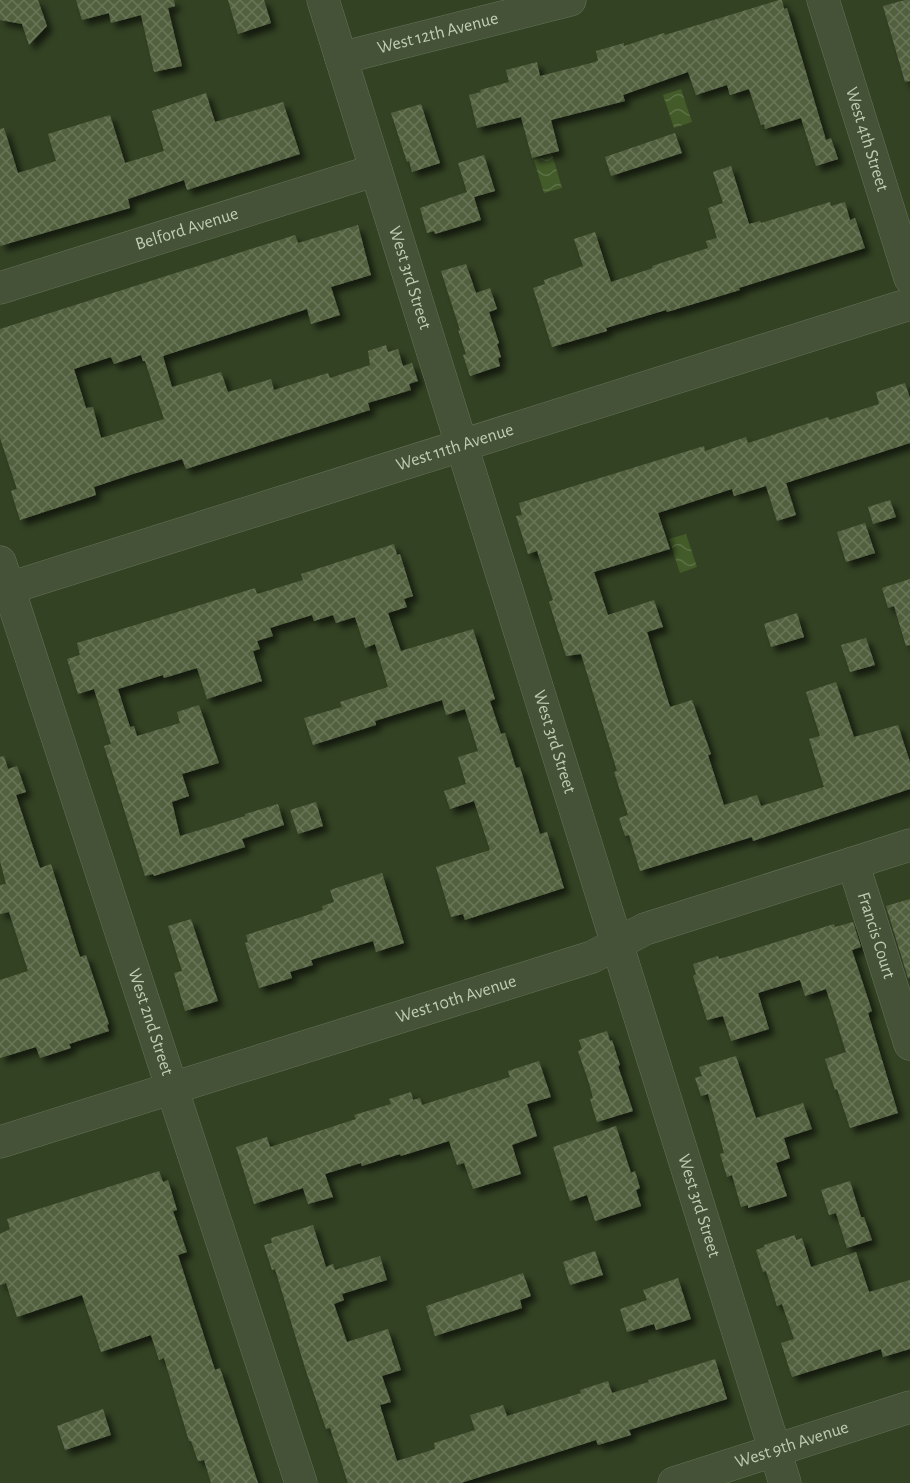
<svg xmlns="http://www.w3.org/2000/svg" width="910" height="1483" viewBox="0 0 910 1483" font-family="'Alegreya Sans',sans-serif">
<defs>
<pattern id="water-waves" width="16" height="10" patternUnits="userSpaceOnUse" patternTransform="scale(1.5)"><rect width="16" height="10" fill="#435b29"/><path d="M0 5q4-4 8 0t8 0" fill="none" stroke="#5c7146"/></pattern>
<pattern id="building-cross-hatch" width="8" height="8" patternUnits="userSpaceOnUse" patternTransform="scale(1.5)"><rect width="8" height="8" fill="#52613f"/><path d="M0 0l8 8M0 8l8-8" fill="none" stroke="#697658"/></pattern>
<filter id="shadow"><feDropShadow dx="5.5" dy="5.5" stdDeviation="3" flood-color="#0009"/></filter>
</defs>
<rect width="100%" height="100%" fill="#334223"/>
<g fill="url(#water-waves)">
<polygon points="681,89 692,122 674,128 663,95"/>
<polygon points="552,154 562,188 544,193 534,160"/>
<polygon points="686,534 697,567 680,573 669,539"/>
</g>
<g fill="url(#building-cross-hatch)" fill-rule="evenodd" filter="url(#shadow)">
<polygon points="0,0 38,0 47,26 29,45 22,24 0,20"/>
<polygon points="76,0 174,0 175,6 168,8 182,66 154,72 141,15 111,23 109,13 82,20"/>
<polygon points="228,0 264,0 271,23 238,34"/>
<polygon points="779,0 782,0 784,9 787,8 826,140 831,138 838,159 816,166 801,118 765,129 764,124 761,125 749,89 730,95 727,85 696,95 688,72 623,95 625,101 551,120 559,151 532,158 521,117 477,128 469,95 481,92 480,90 509,82 506,70 537,62 540,76 595,62 598,60 596,51 624,43 624,46 664,33 665,35"/>
<polygon points="905,0 910,0 910,81 905,82 883,6"/>
<polygon points="206,93 215,122 283,102 300,154 187,190 184,180 128,199 130,208 0,246 0,129 4,128 18,173 56,161 48,134 110,115 125,163 164,151 152,111"/>
<polygon points="421,104 440,163 412,172 409,161 407,162 391,113"/>
<polygon points="675,133 682,153 611,176 605,157"/>
<polygon points="484,155 495,191 474,197 481,220 435,234 434,231 427,233 420,208 467,192 458,163"/>
<polygon points="731,166 749,224 760,221 761,223 830,202 831,206 845,202 850,220 855,218 865,248 739,288 740,290 667,312 666,310 606,328 607,331 552,347 533,288 545,284 544,280 583,266 574,239 595,232 611,282 653,268 652,266 708,248 706,241 717,238 708,208 723,203 713,172"/>
<path d="M358,225L371,275L331,287L340,315L311,324L307,309L163,356L172,387L221,372L228,392L271,379L274,390L328,373L330,378L370,365L368,351L386,345L388,352L398,349L403,366L412,363L418,381L409,384L411,390L368,403L370,410L186,469L182,459L133,474L94,487L96,495L20,520L11,491L17,489L0,438V329L295,235L298,243ZM141,355L143,361H145L164,419L101,438L93,407L86,408L74,369L111,357L114,364Z"/>
<polygon points="466,264 476,293 490,288 497,309 489,312 499,343 497,344 501,357 498,358 500,366 470,376 463,355 466,354 458,330 460,330 441,271"/>
<polygon points="905,383 910,398 910,443 786,483 796,515 777,521 766,486 734,496 732,489 658,513 670,549 594,572 608,615 654,600 663,627 647,632 670,707 692,700 711,754 708,755 724,805 757,795 761,806 824,787 809,739 820,736 806,692 836,682 854,737 898,725 910,762 910,789 753,841 752,837 640,871 629,835 625,836 619,818 628,815 614,772 617,771 581,654 566,656 549,602 553,600 537,551 528,554 516,516 522,515 519,503 704,446 705,451 746,437 748,443 828,417 829,420 879,404 876,392"/>
<polygon points="890,500 896,517 873,524 868,507"/>
<polygon points="865,523 875,553 846,562 837,532"/>
<polygon points="394,544 397,555 400,554 413,596 404,599 407,607 388,613 401,651 473,629 495,699 490,701 501,734 505,733 516,768 520,767 540,834 547,832 564,888 465,920 463,914 451,917 436,867 490,850 474,801 450,809 444,791 466,784 458,757 478,751 465,709 446,715 442,700 375,721 376,725 313,745 304,718 342,707 340,702 388,687 375,644 365,648 355,617 336,623 333,615 314,621 312,615 270,628 273,636 257,641 260,649 253,651 262,681 207,699 197,668 164,678 163,675 118,689 130,727 134,726 137,736 180,723 177,712 199,705 219,763 182,774 189,796 172,802 180,836 245,816 245,814 278,804 284,825 242,839 245,847 154,876 153,874 145,876 104,746 111,744 94,689 78,694 67,659 80,655 77,643 255,588 257,594 303,580 301,574"/>
<polygon points="910,579 910,645 906,646 894,606 888,608 882,588"/>
<polygon points="797,613 804,637 771,647 764,624"/>
<polygon points="866,638 875,665 850,672 841,645"/>
<polygon points="4,756 8,769 17,766 26,792 16,795 40,868 51,864 80,957 86,955 109,1024 107,1025 109,1031 69,1044 71,1048 40,1058 36,1047 0,1058 0,980 28,971 9,912 0,914 0,885 6,884 0,861 0,757"/>
<polygon points="316,802 323,826 298,834 290,810"/>
<polygon points="382,873 404,943 376,952 373,941 311,960 313,965 290,972 292,978 259,988 245,943 248,942 246,935 323,910 322,906 334,902 330,890"/>
<polygon points="910,899 910,978 908,978 886,906"/>
<polygon points="191,919 218,1001 185,1011 174,973 182,971 168,926"/>
<polygon points="853,922 861,947 852,950 872,1011 868,1013 898,1113 850,1128 837,1089 835,1090 825,1059 846,1052 826,989 805,996 800,980 758,993 769,1029 731,1041 723,1016 707,1020 693,976 696,974 693,964 718,956 719,959 754,949 834,924 835,927"/>
<polygon points="607,1031 610,1041 612,1040 620,1065 618,1066 633,1111 597,1122 590,1099 593,1098 589,1083 578,1051 582,1049 579,1040"/>
<polygon points="736,1056 756,1118 803,1103 812,1129 784,1138 790,1158 776,1163 787,1196 748,1208 748,1205 741,1207 732,1175 727,1177 720,1154 724,1153 708,1094 701,1096 695,1078 702,1076 699,1067"/>
<polygon points="539,1061 551,1097 527,1104 537,1136 512,1145 521,1174 473,1189 464,1163 457,1165 449,1141 401,1156 400,1154 362,1166 361,1163 325,1174 333,1197 308,1204 303,1188 254,1204 236,1147 267,1137 270,1147 307,1135 356,1119 354,1115 391,1104 389,1099 411,1092 413,1100 420,1098 422,1105 510,1077 508,1071"/>
<polygon points="616,1126 631,1173 635,1171 640,1188 636,1190 641,1206 595,1221 587,1195 570,1201 553,1147"/>
<polygon points="159,1171 163,1182 168,1180 177,1210 173,1211 187,1252 178,1255 215,1370 220,1368 258,1483 211,1483 204,1460 198,1461 191,1441 189,1441 164,1358 159,1360 151,1335 101,1352 82,1295 17,1317 6,1283 0,1285 0,1234 10,1229 7,1219"/>
<polygon points="850,1181 861,1217 864,1217 872,1240 847,1248 836,1213 829,1215 821,1190"/>
<polygon points="313,1225 326,1267 333,1264 335,1270 380,1256 387,1280 342,1294 344,1300 334,1304 347,1342 388,1329 401,1370 382,1376 391,1402 380,1405 397,1461 435,1449 434,1443 475,1430 470,1415 503,1405 507,1416 581,1393 580,1390 608,1381 612,1393 649,1382 648,1380 715,1359 727,1399 629,1430 631,1435 598,1445 596,1440 461,1483 348,1483 330,1428 326,1429 305,1368 275,1269 272,1270 264,1245 272,1243 271,1238"/>
<polygon points="795,1235 796,1240 802,1238 811,1267 856,1252 869,1292 910,1280 910,1349 883,1357 881,1349 792,1377 781,1343 794,1339 782,1304 777,1306 766,1271 763,1272 756,1250 764,1247 764,1245"/>
<polygon points="595,1251 603,1275 570,1285 563,1262"/>
<polygon points="523,1273 531,1296 520,1300 522,1308 435,1336 426,1306"/>
<polygon points="678,1278 691,1319 656,1330 654,1324 627,1332 620,1309 647,1300 643,1290"/>
<polygon points="103,1409 111,1435 65,1450 57,1426"/>
</g>
<g fill="none" stroke-linecap="round" stroke-linejoin="round">
<g stroke="#657258" stroke-width="33">
<g id="minor">
<path id="s1" d="M323,0L785,1483"/>
<path id="s2" d="M823,0L910,278"/>
<path id="s3" d="M341,58L570,0"/>
<path id="s4" d="M0,288L376,170"/>
<path id="s5" d="M0,562L301,1483"/>
<path id="s6" d="M0,591L910,304"/>
<path id="s7" d="M853,863L910,1044"/>
<path id="s8" d="M0,1142L592,957L645,929L910,845"/>
<path id="s9" d="M674,1483L910,1407"/>
</g>
</g>
<use href="#minor" stroke="#455237" stroke-width="32"/>
</g>
<g text-anchor="middle" dominant-baseline="central" stroke-width="4.5" stroke-linejoin="round" paint-order="stroke">
<g font-size="18" fill="#bfccb4" stroke="#2a371c">
<text stroke="none"><textPath href="#s3" startOffset="100">West 12th Avenue</textPath></text>
<text stroke="none"><textPath href="#s2" startOffset="146">West 4th Street</textPath></text>
<text stroke="none"><textPath href="#s4" startOffset="196">Belford Avenue</textPath></text>
<text stroke="none"><textPath href="#s1" startOffset="291">West 3rd Street</textPath></text>
<text stroke="none"><textPath href="#s6" startOffset="477">West 11th Avenue</textPath></text>
<text stroke="none"><textPath href="#s1" startOffset="777">West 3rd Street</textPath></text>
<text stroke="none"><textPath href="#s7" startOffset="76">Francis Court</textPath></text>
<text stroke="none"><textPath href="#s8" startOffset="478">West 10th Avenue</textPath></text>
<text stroke="none"><textPath href="#s5" startOffset="484">West 2nd Street</textPath></text>
<text stroke="none"><textPath href="#s1" startOffset="1263">West 3rd Street</textPath></text>
<text stroke="none"><textPath href="#s9" startOffset="124">West 9th Avenue</textPath></text>
</g>
</g>
</svg>
